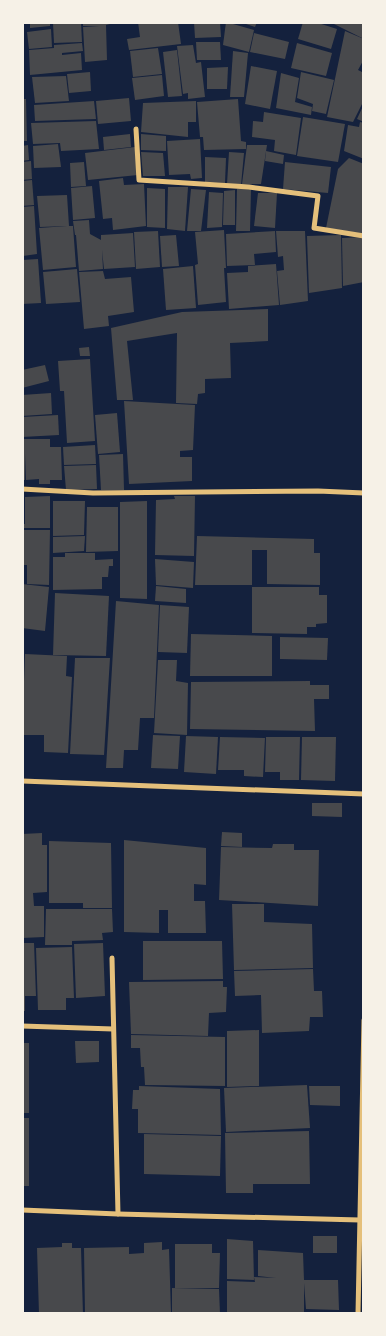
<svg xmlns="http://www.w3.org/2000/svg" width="386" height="1336" viewBox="0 0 386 1336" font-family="Georgia,serif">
<rect width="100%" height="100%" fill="#14213d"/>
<g fill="#48494c">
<polygon points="30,22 50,22 50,26 30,28"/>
<polygon points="81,22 82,42 54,43 53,23"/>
<polygon points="83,22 110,22 110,24 106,25 107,60 85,62 83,27 99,26 83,26"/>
<polygon points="138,22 178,22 181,44 129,50 127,39 140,37"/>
<polygon points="194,22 220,22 221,37 195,38"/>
<polygon points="226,22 254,30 249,52 223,45"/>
<polygon points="240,22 257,22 255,27"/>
<polygon points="303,22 315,22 337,29 331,49 298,39"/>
<polygon points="335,22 364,22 364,39 334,24"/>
<polygon points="51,29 52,47 29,49 27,32"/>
<polygon points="345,31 364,39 364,59 358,70 364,73 364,100 353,122 327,117"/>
<polygon points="254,33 289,42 285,59 250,52"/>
<polygon points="196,42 220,42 221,60 197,60"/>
<polygon points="82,43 83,51 62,53 62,55 81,53 82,70 30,75 29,50 54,48 54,45"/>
<polygon points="297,43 332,53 326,76 291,68"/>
<polygon points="193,45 196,63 201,62 205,97 188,99 188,93 183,94 177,46"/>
<polygon points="158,48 162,74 133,77 130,51"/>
<polygon points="177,50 182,96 168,97 163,52"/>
<polygon points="233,51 248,53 244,97 230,97"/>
<polygon points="251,66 277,71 270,109 245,104"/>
<polygon points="228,67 227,89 207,89 207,68"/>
<polygon points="90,72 91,91 69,93 67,74"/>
<polygon points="301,72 334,80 326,114 312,111 313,104 297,98"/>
<polygon points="281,73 299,78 295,102 312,107 311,115 276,108"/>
<polygon points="162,75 164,96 135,100 132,78"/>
<polygon points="66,76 69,101 35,103 32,77"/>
<polygon points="129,98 131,121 98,124 96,101"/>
<polygon points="22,99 26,99 27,141 22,141"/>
<polygon points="238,99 241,141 246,142 246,149 204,150 203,137 200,137 197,102"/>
<polygon points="94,101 96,119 35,121 34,105"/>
<polygon points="196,101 196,122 188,122 188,137 141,132 143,103"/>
<polygon points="364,104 364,122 357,119"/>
<polygon points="264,112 301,118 296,155 274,151 275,140 252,137 253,121 263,122"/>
<polygon points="303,117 345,124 338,162 297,156"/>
<polygon points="96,121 99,149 61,151 60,143 33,144 31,123"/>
<polygon points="360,122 364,123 364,159 344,151 348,125 359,127"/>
<polygon points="130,134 131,147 104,150 103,137"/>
<polygon points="141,134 166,136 166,151 141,150"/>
<polygon points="200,139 202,178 191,179 190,174 169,175 167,141"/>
<polygon points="58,144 61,167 34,168 33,146"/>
<polygon points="28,145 29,160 22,161 22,146"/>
<polygon points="247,145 267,145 261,184 242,184"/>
<polygon points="135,147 138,175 88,180 85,153"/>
<polygon points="266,151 284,155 283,164 265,161"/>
<polygon points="141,152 163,153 165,176 143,176"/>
<polygon points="229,152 244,153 241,185 227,184"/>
<polygon points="205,157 226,158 225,183 205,182"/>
<polygon points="349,158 364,164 364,234 326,228 338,169"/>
<polygon points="31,161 32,179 22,180 22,162"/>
<polygon points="84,162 86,186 71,187 70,163"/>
<polygon points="285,162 331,167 328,193 283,189"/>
<polygon points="123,178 124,185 144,184 146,226 113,230 112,218 103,219 99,181"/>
<polygon points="32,180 34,205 22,206 22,181"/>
<polygon points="92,186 95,218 73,220 71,188"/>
<polygon points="168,187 188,187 185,231 167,229"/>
<polygon points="147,188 165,189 165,228 147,227"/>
<polygon points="191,189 206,190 201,231 187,231"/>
<polygon points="237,189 251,189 250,231 236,231"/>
<polygon points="235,190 235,225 223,225 224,191"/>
<polygon points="209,192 223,193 222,227 207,228"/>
<polygon points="258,193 277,193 275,228 254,226"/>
<polygon points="67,195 69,226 73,226 76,267 43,270 39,228 67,226 40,227 37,196"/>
<polygon points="34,206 37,254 23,256 22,207"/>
<polygon points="89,220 90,234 101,240 101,235 133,233 135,267 104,269 102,250 103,269 79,271 76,235 75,235 73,221"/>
<polygon points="224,230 226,268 224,268 226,302 198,305 195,265 198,264 195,232"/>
<polygon points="158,231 160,267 136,269 134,232"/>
<polygon points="275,231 276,252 254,254 255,265 227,266 226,234"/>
<polygon points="276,231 305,231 308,301 280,305 277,271 284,270 283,256 278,257"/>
<polygon points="176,235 179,266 162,267 160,236"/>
<polygon points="341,235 342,288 309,293 307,236"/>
<polygon points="364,237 364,282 343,286 342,238"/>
<polygon points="38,259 41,303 22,304 22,260"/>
<polygon points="276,264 279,305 229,309 227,273 248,272 248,266"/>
<polygon points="193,266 196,308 166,310 163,269"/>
<polygon points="77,269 80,302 46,304 43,272"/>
<polygon points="103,271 105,279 131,277 134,312 108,316 109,326 84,329 79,272"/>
<polygon points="268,309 268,341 230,343 231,378 205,379 205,393 198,394 197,404 176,403 177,333 127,341 133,400 117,400 111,328 182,312"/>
<polygon points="89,347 90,356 80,356 79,348"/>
<polygon points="90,359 95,441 67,443 64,391 60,391 58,361"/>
<polygon points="45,365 49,381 22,388 22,370"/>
<polygon points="51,393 52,414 22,416 22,395"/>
<polygon points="124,401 195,405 193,450 180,451 180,457 192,457 192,481 129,484"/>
<polygon points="117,413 120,452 98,454 95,415"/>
<polygon points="58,415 59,435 22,437 22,417"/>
<polygon points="22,439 50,439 50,447 61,447 62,480 50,480 50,484 39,484 39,479 26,480 25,454 25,480 22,480"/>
<polygon points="95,445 96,464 64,465 63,447"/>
<polygon points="123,454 124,490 101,490 99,455"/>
<polygon points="96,465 97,489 66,490 64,466"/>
<polygon points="50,496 50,528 22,528 22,524 25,524 25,497"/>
<polygon points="174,496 195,496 194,556 155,555 156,500 175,499"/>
<polygon points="53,501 85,501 84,535 53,536"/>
<polygon points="147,501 147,599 120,598 120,502"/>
<polygon points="87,507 118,507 118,551 86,552"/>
<polygon points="22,530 50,530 49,585 27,584 27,565 22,565"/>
<polygon points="85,536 84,551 53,553 53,537"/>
<polygon points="197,536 314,539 314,553 320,553 320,585 267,584 267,550 252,550 252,585 195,585"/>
<polygon points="65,553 95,553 95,560 113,559 113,566 109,566 108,577 102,577 102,589 53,590 53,557 65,557"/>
<polygon points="155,559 194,562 193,588 156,585"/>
<polygon points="22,584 49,587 45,631 22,628"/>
<polygon points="156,586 186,589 186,603 155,601"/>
<polygon points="252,587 319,587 319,595 327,595 327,623 316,624 316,627 307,627 307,634 252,633"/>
<polygon points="55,593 109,596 106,656 53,655"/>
<polygon points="116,601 159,605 154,718 140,718 138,750 124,750 123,768 106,768"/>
<polygon points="160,605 189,607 187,653 158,652"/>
<polygon points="191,634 272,636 272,676 190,676"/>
<polygon points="280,637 328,638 327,660 280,659"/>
<polygon points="25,654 67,656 66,676 72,677 68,753 44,752 44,735 22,735"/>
<polygon points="75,658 110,658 104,755 70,754"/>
<polygon points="158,660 177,660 176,681 188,683 187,735 154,733"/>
<polygon points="310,681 310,685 329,685 329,699 314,699 315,731 190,729 191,682"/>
<polygon points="153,735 180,736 178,769 151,768"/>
<polygon points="186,736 218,737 216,774 184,772"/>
<polygon points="220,737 265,738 263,777 244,776 244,770 218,770"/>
<polygon points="266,737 300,737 299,780 280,780 280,772 265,772"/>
<polygon points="302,737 336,737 335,781 301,780"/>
<polygon points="312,803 342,803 342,817 312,816"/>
<polygon points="222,832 242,833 242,847 221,846"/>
<polygon points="42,833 42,845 47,845 47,892 33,893 34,906 44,906 44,937 22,938 22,834"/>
<polygon points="124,840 206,848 206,885 194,884 194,901 205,901 206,933 168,933 168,910 159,910 159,933 124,932"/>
<polygon points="49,841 111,843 112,908 83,908 83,903 49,903"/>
<polygon points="273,844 294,844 294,850 319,850 318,906 219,900 221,847 272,848"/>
<polygon points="232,904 264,904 264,922 312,924 313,968 234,970"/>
<polygon points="46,909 112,909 113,932 102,933 103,940 72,941 72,945 45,945"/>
<polygon points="143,941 222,941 223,979 143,980"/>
<polygon points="22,943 34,943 36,996 25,996 25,1011 22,1011"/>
<polygon points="103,943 105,996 76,998 74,944"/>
<polygon points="72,947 74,998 66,998 66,1010 38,1010 36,948"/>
<polygon points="313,969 314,991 322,991 323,1017 310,1017 309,1031 262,1033 261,995 235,996 234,971"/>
<polygon points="223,981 223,987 227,987 226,1012 209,1013 208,1036 131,1034 129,982"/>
<polygon points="259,1030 259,1086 227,1087 227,1031"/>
<polygon points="131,1035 225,1037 225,1086 145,1085 144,1067 141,1067 140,1048 131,1048"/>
<polygon points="75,1041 99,1041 99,1062 76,1063"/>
<rect x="22" y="1043" width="7" height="70"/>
<polygon points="307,1085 310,1128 226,1132 224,1088"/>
<polygon points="139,1086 220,1089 221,1135 138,1133 138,1109 132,1109 133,1090 139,1090"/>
<polygon points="309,1086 340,1086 340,1106 310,1105"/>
<rect x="22" y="1118" width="7" height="68"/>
<polygon points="309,1131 310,1184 253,1184 253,1193 226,1193 225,1133"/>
<polygon points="144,1134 221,1136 220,1176 144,1174"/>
<rect x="313" y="1236" width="24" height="17"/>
<polygon points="227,1239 253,1241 254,1280 227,1279"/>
<polygon points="162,1242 162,1250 169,1249 171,1313 85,1314 84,1248 129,1247 129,1254 144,1253 144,1243"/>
<polygon points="62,1243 72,1243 72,1248 81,1248 83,1314 39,1314 37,1248 62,1247"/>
<polygon points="175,1244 212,1244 212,1253 220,1253 219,1288 175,1288"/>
<polygon points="258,1250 303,1253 304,1280 338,1280 339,1310 306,1309 304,1283 304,1314 227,1314 227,1281 255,1282 254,1277 276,1278 258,1276"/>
<polygon points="172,1288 219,1289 220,1314 172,1314"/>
</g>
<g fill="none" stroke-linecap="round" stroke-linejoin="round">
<g stroke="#e5c07b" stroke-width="5">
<polyline points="136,129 139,180 249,187 318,196 314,228 364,236"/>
<polyline points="22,489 93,493 318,491 364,493"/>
<polyline points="22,781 364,794"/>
<polyline points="112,958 118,1214"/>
<polyline points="22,1026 113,1029"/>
<polyline points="22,1210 118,1214 360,1220"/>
<polyline points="358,1314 364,1020"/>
</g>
</g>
<rect width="386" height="1336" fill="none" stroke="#f6f1e7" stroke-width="48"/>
</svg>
